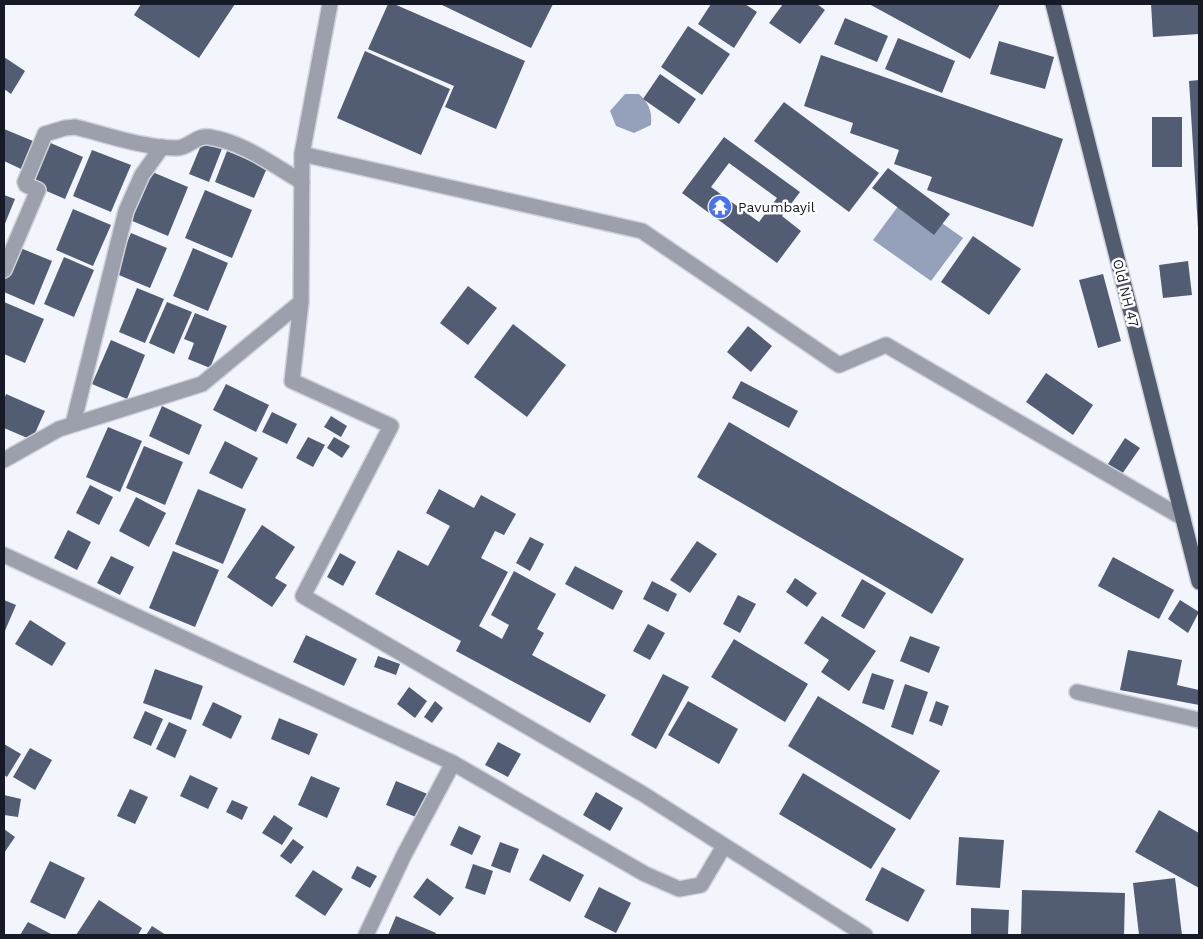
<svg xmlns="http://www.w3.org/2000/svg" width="1203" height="939" viewBox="0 0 1203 939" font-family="'Work Sans',sans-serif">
<rect width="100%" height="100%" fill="#f2f5fc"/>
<g fill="#95a0ba">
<path d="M625,94H639C649,104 652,110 651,125L634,133L616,126L610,111Z"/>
<polygon points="905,197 963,238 931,281 873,240"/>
</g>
<g fill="#525c73" fill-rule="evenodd">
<polygon points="141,4 235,4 199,58 134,15"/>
<polygon points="388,4 394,4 525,61 496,129 445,107 454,86 368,49"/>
<polygon points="440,4 553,4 531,48"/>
<polygon points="711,4 745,4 757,12 734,48 698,24"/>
<polygon points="783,4 817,4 825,10 800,44 769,23"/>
<polygon points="869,4 1000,4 970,59"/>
<polygon points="1151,4 1199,4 1199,34 1153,37"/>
<polygon points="845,18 888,36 877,62 834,44"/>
<polygon points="688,26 730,54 702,95 661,67"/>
<polygon points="898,38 955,61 942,93 885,69"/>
<polygon points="999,41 1054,57 1045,89 990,74"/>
<polygon points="365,51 450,89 421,155 337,118"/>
<polygon points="821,55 1063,139 1033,227 927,190 932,177 894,164 899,150 850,133 853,123 804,106"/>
<polygon points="4,57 25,71 11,94 4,89"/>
<polygon points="660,74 696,99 679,124 643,99"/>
<polygon points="1199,80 1199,228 1198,228 1189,81"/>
<polygon points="784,102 879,173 849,212 754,141"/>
<rect x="1152" y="117" width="30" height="50"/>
<polygon points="4,129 33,141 21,169 4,161"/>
<path d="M724,137L800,192L782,216L801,231L777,263L682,193ZM729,163L777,198L759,222L711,187Z"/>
<polygon points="204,138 223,146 209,182 189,174"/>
<polygon points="46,141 83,157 65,199 28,183"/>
<polygon points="92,150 131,165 111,212 73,196"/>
<polygon points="227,151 267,168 254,198 215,182"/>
<polygon points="888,168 950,214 934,235 872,188"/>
<polygon points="150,171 188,187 168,236 130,220"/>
<polygon points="205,190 252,210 232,258 185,238"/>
<polygon points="4,195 15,199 4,226"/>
<polygon points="73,209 111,225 93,266 56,250"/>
<polygon points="131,233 167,248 150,288 114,273"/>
<polygon points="973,236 1021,269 989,315 941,282"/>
<polygon points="18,247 52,261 34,305 4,292 4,280"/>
<polygon points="193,248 228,263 208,311 173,296"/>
<polygon points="64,257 94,270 74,317 44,304"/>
<polygon points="1188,261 1192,295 1163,298 1159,265"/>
<polygon points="1103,274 1121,341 1098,348 1079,280"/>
<polygon points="468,286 497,308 468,345 440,323"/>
<polygon points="137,288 164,299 145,343 119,332"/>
<polygon points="4,302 44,319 25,363 4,354"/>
<polygon points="167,302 192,312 174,354 149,343"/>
<polygon points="195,313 227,326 210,368 188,359 194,343 184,339"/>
<polygon points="513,324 566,365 527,417 474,377"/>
<polygon points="748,326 772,346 751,372 727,352"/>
<polygon points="111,340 145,355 127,399 92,384"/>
<polygon points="1046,373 1093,405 1073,435 1026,402"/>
<polygon points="741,381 798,411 789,428 732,398"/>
<polygon points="226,384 269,405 256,432 213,410"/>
<polygon points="6,394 45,411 32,440 4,428 4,400"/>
<polygon points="162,406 202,425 189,455 149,436"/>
<polygon points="272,412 297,424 287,444 262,432"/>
<polygon points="331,416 347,426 341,437 324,427"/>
<polygon points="729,422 964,559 932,614 697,477"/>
<polygon points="108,427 142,441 120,492 86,477"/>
<polygon points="308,437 325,445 313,467 296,458"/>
<polygon points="334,437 350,446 342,458 327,448"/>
<polygon points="1125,438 1140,448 1120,477 1106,467"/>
<polygon points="225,441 258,458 242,489 209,473"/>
<polygon points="144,446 183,462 165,505 126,488"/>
<polygon points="90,485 113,497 99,525 76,513"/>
<polygon points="198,489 246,509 223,564 175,544"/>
<polygon points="439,489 474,508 481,495 516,514 504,535 495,531 481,558 508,572 479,626 502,639 509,625 491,615 514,571 556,594 537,629 544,633 532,655 606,695 590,723 456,651 461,641 375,594 398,550 428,566 450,526 426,513"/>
<polygon points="136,497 166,513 149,547 119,531"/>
<polygon points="262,525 295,547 275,578 287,585 272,607 227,577"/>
<polygon points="68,530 91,542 77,570 54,558"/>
<polygon points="530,537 544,544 530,571 516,563"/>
<polygon points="697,541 717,554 690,593 670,580"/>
<polygon points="173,551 219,570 195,627 149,608"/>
<polygon points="340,553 356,562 343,586 327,577"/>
<polygon points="111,556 134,567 120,595 97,583"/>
<polygon points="1113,557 1174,590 1159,619 1098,586"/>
<polygon points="575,566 623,591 613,610 565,584"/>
<polygon points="795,578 817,593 807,607 786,592"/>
<polygon points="862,579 886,593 864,629 841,616"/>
<polygon points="652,581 677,594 668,612 643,599"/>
<polygon points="738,595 756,604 740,633 723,624"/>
<polygon points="4,600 16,605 4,633"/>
<polygon points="1180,600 1199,612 1188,633 1168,619"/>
<polygon points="822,616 876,651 849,691 821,672 829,660 804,643"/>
<polygon points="30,620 66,643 52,666 15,644"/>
<polygon points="648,624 665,633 650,660 633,651"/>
<polygon points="306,635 357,659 344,686 293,662"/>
<polygon points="910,636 940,647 929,673 900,661"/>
<polygon points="734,639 808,684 785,722 711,677"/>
<polygon points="1128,650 1182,660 1177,685 1199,690 1199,705 1120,690"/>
<polygon points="378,656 400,664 396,675 374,667"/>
<polygon points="155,669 203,686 191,720 143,703"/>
<polygon points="872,673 894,680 884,710 862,703"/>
<polygon points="663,674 689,687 656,749 631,735"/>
<polygon points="905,684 928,692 913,735 891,727"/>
<polygon points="409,687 427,701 415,718 397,704"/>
<polygon points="818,696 940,771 910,820 788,746"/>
<polygon points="435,701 443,708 432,723 424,717"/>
<polygon points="688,701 738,729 719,764 668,735"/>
<polygon points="936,701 949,706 942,726 929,721"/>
<polygon points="213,702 242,716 231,739 202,725"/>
<polygon points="145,711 163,719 151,746 133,738"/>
<polygon points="279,718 318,734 309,755 271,739"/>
<polygon points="169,722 187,730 175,758 156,749"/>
<polygon points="498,742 521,754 508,777 485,765"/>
<polygon points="4,744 21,754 7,777 4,775"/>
<polygon points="30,748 52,760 35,790 13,777"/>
<polygon points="803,773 896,829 871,869 779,814"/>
<polygon points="190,775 218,788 208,809 180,796"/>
<polygon points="311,776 340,788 327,818 298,805"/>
<polygon points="396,781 430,795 421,819 386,805"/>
<polygon points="130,789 148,797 135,824 117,816"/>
<polygon points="596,792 623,808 610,831 583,815"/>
<polygon points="4,795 21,799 18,817 4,815"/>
<polygon points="232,800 248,807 242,820 226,812"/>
<polygon points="1159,810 1199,833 1199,888 1135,852"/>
<polygon points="274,815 293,828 282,845 262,833"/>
<polygon points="459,826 481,836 472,855 450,845"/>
<polygon points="4,829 15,837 4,853"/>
<polygon points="959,837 1004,840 1000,888 956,885"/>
<polygon points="293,839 304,847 291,864 280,856"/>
<polygon points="500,842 519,849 510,873 491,866"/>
<polygon points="543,854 584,875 570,902 529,880"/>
<polygon points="50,861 85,878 65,919 30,902"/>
<polygon points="473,864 493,871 485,895 465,888"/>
<polygon points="357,866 377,876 370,888 351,878"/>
<polygon points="882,867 925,890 908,922 865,900"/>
<polygon points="313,870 343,889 325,916 295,896"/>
<polygon points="427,878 454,898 440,916 413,897"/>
<polygon points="1175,878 1182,935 1139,935 1133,883"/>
<polygon points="599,887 631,903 616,933 584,917"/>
<polygon points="1022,890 1125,893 1124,935 1021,935"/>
<polygon points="99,900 142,928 138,935 76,935"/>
<polygon points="971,908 1009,910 1008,935 971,935"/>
<polygon points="396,916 436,933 435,935 388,935"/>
<polygon points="28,922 53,935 20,935"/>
<polygon points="152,926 166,935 146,935"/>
</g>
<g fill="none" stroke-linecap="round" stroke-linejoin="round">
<g stroke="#cfd2da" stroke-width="18">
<g id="minor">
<polyline points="330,4 302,154 642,231 839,365 886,345 1183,518"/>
<path d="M4,270L38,190L26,185L25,182L45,134L65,128L75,127C108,135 143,148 177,148C189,148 196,135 209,137C243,142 273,165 302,182"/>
<polyline points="301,302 292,381 391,426 303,596 643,794 865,935"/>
<polyline points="73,424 126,211 142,175 162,147"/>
<polyline points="4,460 59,429 202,384 301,302 302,154"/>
<polyline points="4,555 453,763 645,874 679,889 701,885 724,846"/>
<polyline points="1077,692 1199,720"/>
<polyline points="366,935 404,855 453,763"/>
</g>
</g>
<g stroke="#cfd2da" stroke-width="18">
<polyline id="major" points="1053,4 1199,582"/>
</g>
<use href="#minor" stroke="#9ba0ac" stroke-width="15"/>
<use href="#major" stroke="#535b6f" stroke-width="15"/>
</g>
<defs>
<g id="temple-disc" transform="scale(1.25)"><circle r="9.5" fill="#4c72e5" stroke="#fff"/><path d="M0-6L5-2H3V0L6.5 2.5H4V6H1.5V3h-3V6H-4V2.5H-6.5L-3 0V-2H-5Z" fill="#fff"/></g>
</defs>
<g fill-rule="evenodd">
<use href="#temple-disc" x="720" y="207"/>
</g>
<g text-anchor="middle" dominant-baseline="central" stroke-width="5" stroke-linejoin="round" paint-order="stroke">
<g font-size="14" fill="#151a26" stroke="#fff" text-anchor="start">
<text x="738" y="207">Pavumbayil</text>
</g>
<g font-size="14" fill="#151a26" stroke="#fff">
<text transform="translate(1126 293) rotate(76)">Old NH 47</text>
</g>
</g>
<rect width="1203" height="939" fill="none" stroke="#151a26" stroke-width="10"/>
</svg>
